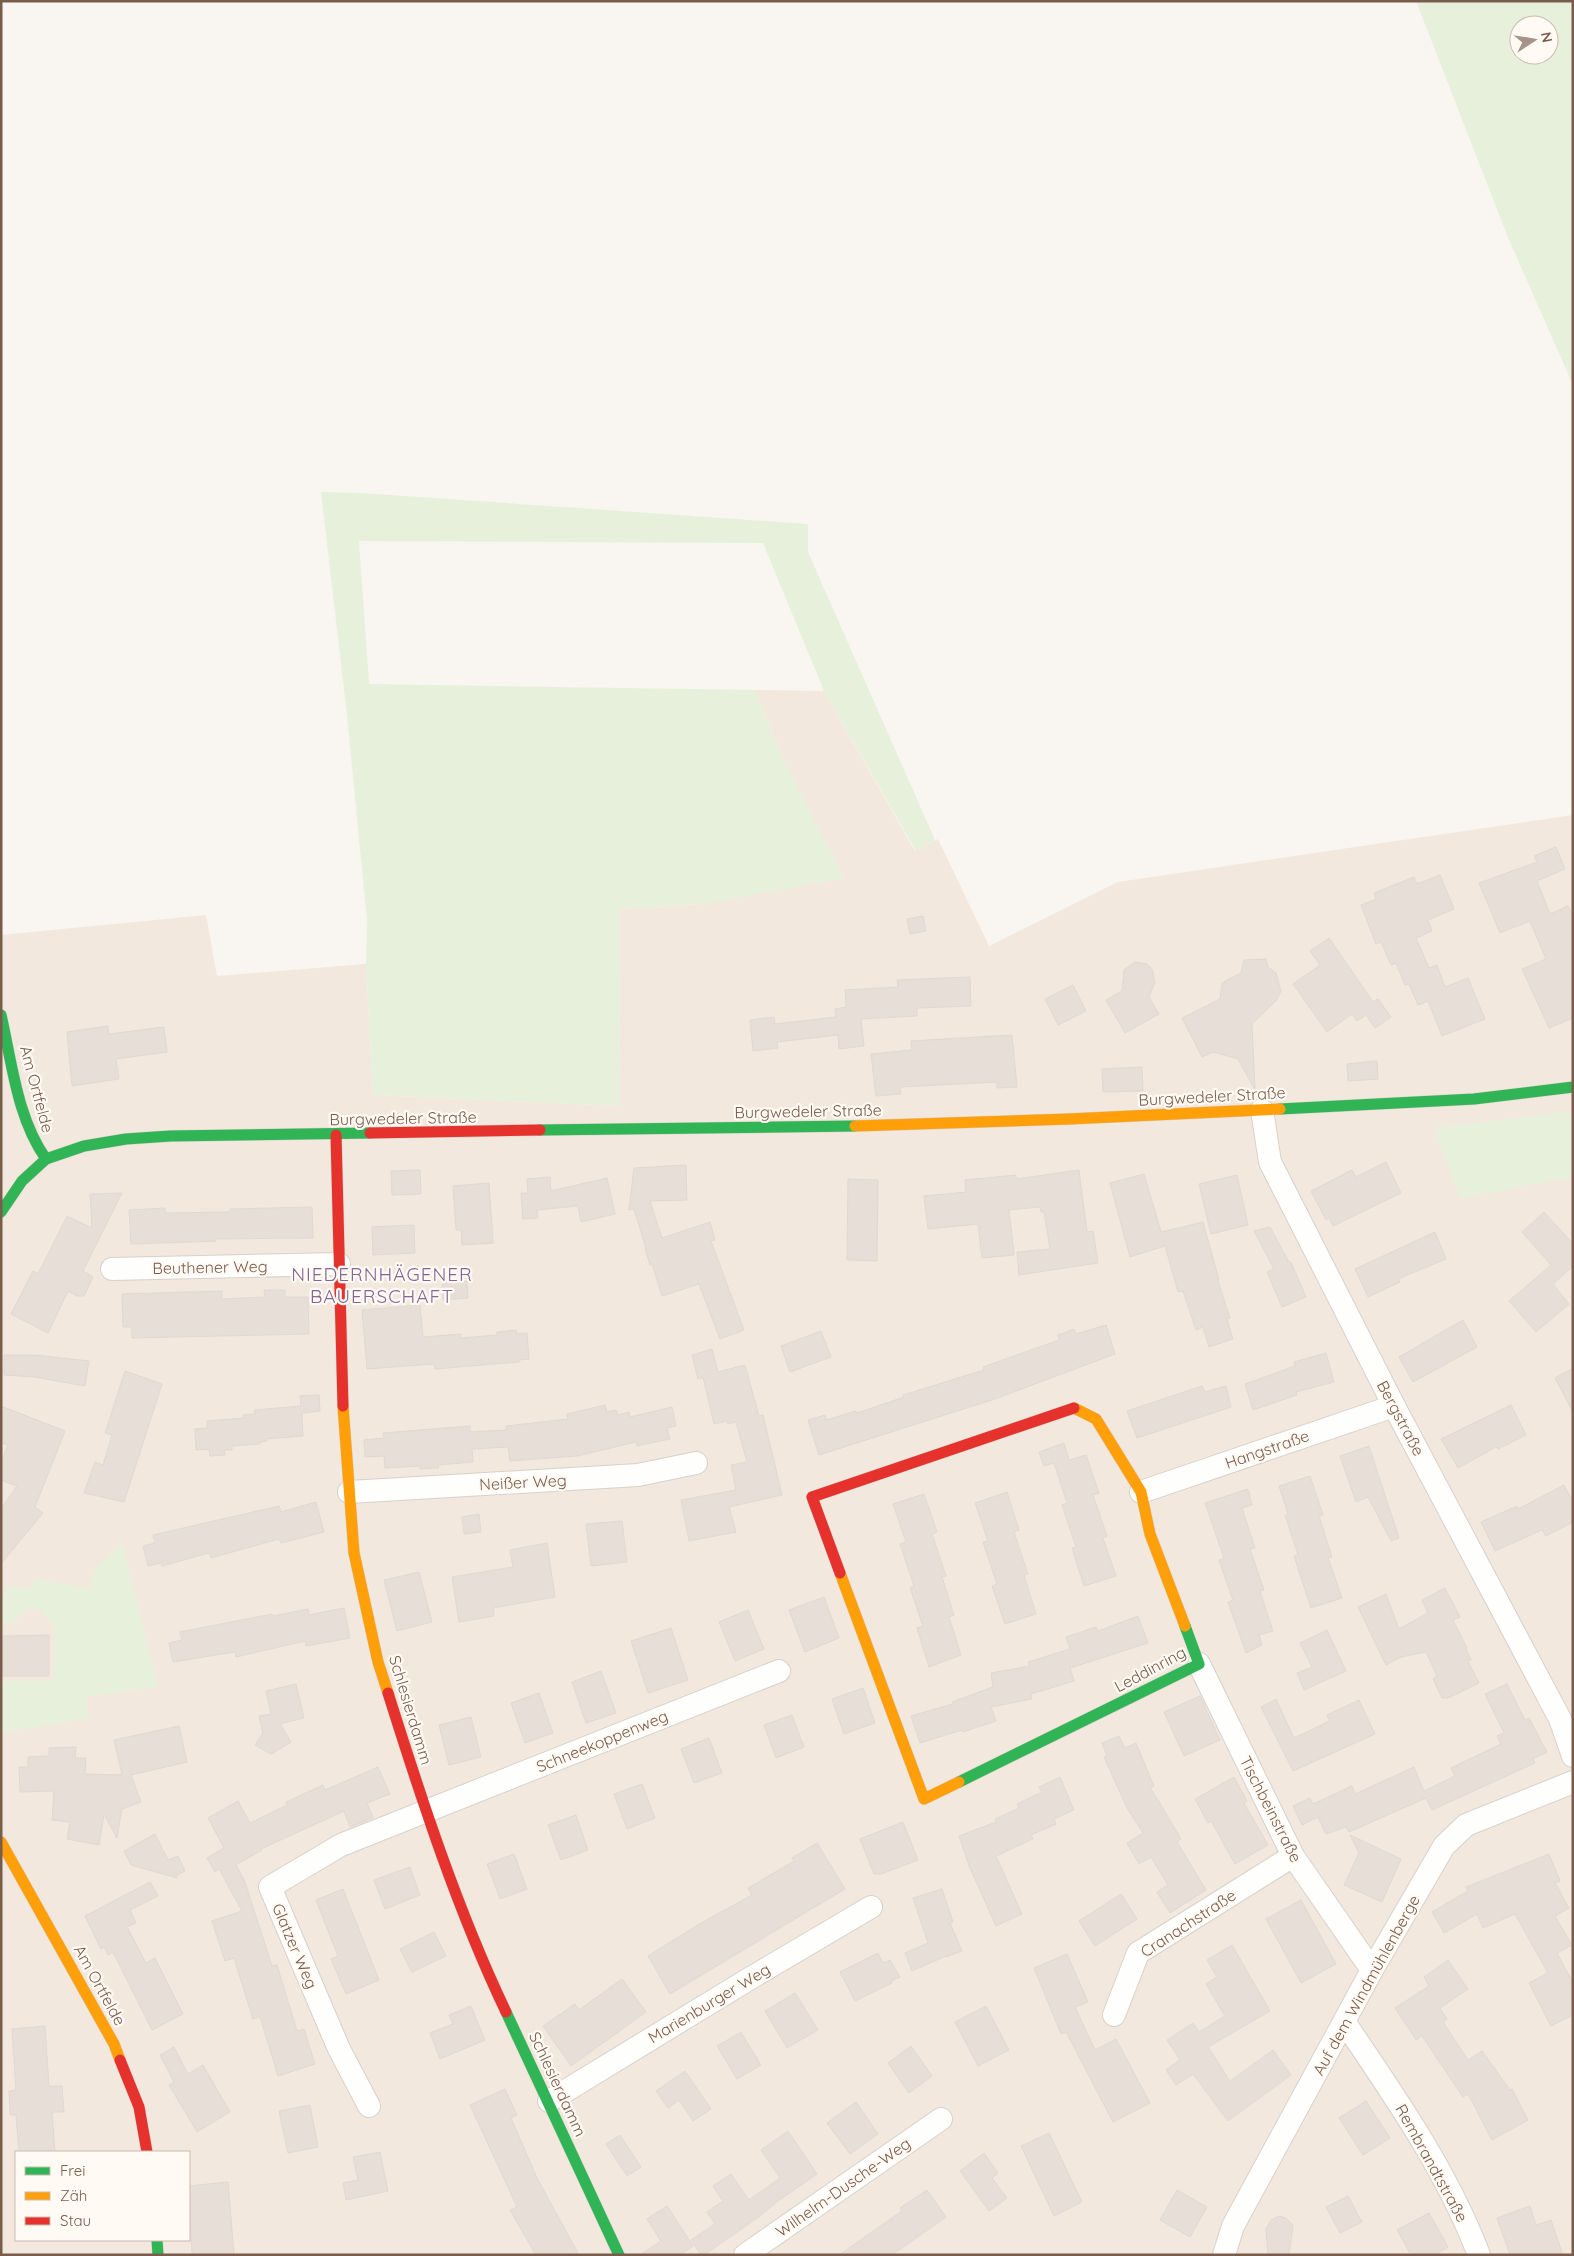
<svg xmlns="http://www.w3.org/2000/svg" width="1574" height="2256" viewBox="0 0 1574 2256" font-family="Quicksand,sans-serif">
<rect width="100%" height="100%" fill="#f9f5f0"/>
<path fill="#f2e8de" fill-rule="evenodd" d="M755,690L824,691L915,851L938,839L989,946L1118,882L1573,815V2255H1V935L206,915L217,976L366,964L373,1095L620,1106L619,909L704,904L783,759ZM16,2152H189V2240H16Z"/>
<g fill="#e7f0db" fill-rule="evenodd">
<path d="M1416,1H1573V385L1507,235ZM1519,25H1549V55H1519Z"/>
<polygon points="321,492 361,493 808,524 808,552 935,840 916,851 824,691 763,543 359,541 369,684 755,690 783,759 844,878 704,904 619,909 620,1106 373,1095 366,964 367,921 347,715"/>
<polygon points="1573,1111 1573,1177 1460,1198 1434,1128"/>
<polygon points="122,1543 158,1687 87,1696 88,1718 1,1733 1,1681 54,1681 55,1629 40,1610 27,1609 12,1624 1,1623 1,1603 7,1586 32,1590 36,1579 89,1589 96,1567"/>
</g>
<g fill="#e6ded7" stroke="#e2d8d2">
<polygon points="1556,847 1565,869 1537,881 1550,914 1568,906 1573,917 1573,1018 1549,1028 1522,969 1546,959 1530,921 1500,933 1479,883 1537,862 1534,856"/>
<polygon points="1440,875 1454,909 1428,920 1432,931 1416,938 1429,968 1437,965 1445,987 1468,978 1485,1019 1442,1036 1428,1001 1418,1005 1409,984 1405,985 1396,963 1391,965 1381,942 1376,944 1361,905 1376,899 1374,893 1414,877 1417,884"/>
<polygon points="923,916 926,931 910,934 907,919"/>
<polygon points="1329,938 1373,1002 1378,999 1391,1017 1375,1028 1366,1015 1357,1021 1352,1014 1327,1032 1293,984 1320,965 1310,951"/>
<polygon points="1266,959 1268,967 1276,973 1281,991 1276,1001 1252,1024 1255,1090 1238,1059 1213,1052 1202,1057 1182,1018 1220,999 1222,983 1241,973 1244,960"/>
<polygon points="1135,962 1147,964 1152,969 1155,982 1149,997 1159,1014 1125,1033 1106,1000 1122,991 1124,970"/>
<polygon points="970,977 971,1006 917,1008 917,1016 861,1019 864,1046 839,1049 838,1035 777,1042 778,1048 753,1051 750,1020 774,1017 775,1024 836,1017 835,1009 846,1007 845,990 898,987 897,980"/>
<polygon points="1073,985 1086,1011 1058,1025 1045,999"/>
<polygon points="108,1026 109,1034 164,1027 167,1052 116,1059 119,1079 72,1086 67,1032"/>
<polygon points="1012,1035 1017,1087 997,1088 997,1082 900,1087 901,1094 876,1096 871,1054 912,1050 911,1041"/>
<polygon points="1377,1061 1378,1079 1348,1081 1347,1064"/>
<polygon points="1142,1067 1143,1091 1103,1092 1102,1069"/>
<polygon points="1386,1162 1401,1193 1333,1226 1329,1218 1326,1220 1311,1191 1352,1170 1356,1177"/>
<polygon points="686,1165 687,1200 650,1201 662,1238 710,1222 715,1240 711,1241 744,1330 720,1339 699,1284 662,1296 652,1264 650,1265 645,1248 646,1248 634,1209 629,1210 634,1168"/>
<polygon points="420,1170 421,1194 392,1195 391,1171"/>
<polygon points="1079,1170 1087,1232 1093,1231 1098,1263 1019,1275 1017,1252 1050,1249 1044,1212 1041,1212 1040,1207 1009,1210 1014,1255 982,1258 978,1224 928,1229 924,1196 966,1192 965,1180 1016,1175 1016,1179"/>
<polygon points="1144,1174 1161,1232 1203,1222 1219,1280 1218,1281 1230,1318 1227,1319 1233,1339 1209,1347 1203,1327 1196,1330 1183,1291 1178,1292 1165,1246 1130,1257 1110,1183"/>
<polygon points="1237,1175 1248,1225 1211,1234 1199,1184"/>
<polygon points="550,1177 551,1191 607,1178 615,1214 581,1222 578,1206 537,1210 538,1218 523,1219 521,1193 528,1193 527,1179"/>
<polygon points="848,1179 878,1180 877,1261 847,1260"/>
<polygon points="489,1183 493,1243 462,1245 461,1230 456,1230 453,1186"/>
<polygon points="122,1193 83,1271 93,1277 84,1296 77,1296 68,1291 48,1333 11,1314 33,1271 38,1274 67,1216 92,1228 90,1194"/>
<polygon points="312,1207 313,1238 216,1239 216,1241 131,1244 129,1210 165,1208 165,1213 230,1212 230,1209"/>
<polygon points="1544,1212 1573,1244 1573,1266 1553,1284 1569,1304 1536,1332 1509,1301 1551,1265 1522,1232"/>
<polygon points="414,1225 415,1253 373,1255 372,1227"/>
<polygon points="1270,1227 1289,1262 1291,1262 1306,1297 1282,1307 1267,1272 1274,1269 1254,1231"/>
<polygon points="1435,1232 1446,1259 1398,1279 1400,1282 1368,1297 1355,1269"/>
<polygon points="467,1281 468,1298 443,1300 442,1284"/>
<polygon points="264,1290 285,1290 285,1297 308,1297 309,1334 132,1338 132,1327 123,1327 122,1294 222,1291 222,1299 265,1297"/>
<polygon points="420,1305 423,1337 461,1334 461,1338 497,1335 497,1332 516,1330 517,1334 527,1333 529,1359 519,1360 519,1362 435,1369 434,1364 367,1369 362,1310"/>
<polygon points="1463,1320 1477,1347 1413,1382 1399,1357"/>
<polygon points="1106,1325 1115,1354 995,1399 819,1455 808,1420 825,1415 826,1420 856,1411 857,1413 904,1397 903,1395 984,1370 983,1367 1059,1340 1058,1335 1074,1329 1076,1334"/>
<polygon points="821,1331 831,1357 790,1372 781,1346"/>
<polygon points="712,1349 718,1372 745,1365 759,1416 763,1415 782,1495 729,1507 736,1532 689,1541 681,1500 736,1490 731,1465 747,1462 736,1422 728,1424 727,1421 714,1424 703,1377 698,1379 692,1355"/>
<polygon points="1326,1353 1334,1382 1296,1392 1297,1395 1253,1410 1245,1384 1295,1366 1294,1362"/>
<polygon points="4,1355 35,1355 89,1361 85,1386 35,1377 4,1375"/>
<polygon points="1573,1368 1573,1412 1555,1378"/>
<polygon points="125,1371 162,1384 124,1502 84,1493 95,1462 103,1465 112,1435 105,1433"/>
<polygon points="1202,1386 1205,1392 1226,1386 1231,1407 1137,1438 1127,1411"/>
<polygon points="319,1395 320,1411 302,1413 303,1436 267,1439 267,1441 260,1442 260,1444 232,1446 232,1450 224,1450 225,1455 210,1456 209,1449 196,1450 195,1429 207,1428 207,1421 244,1418 243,1415 255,1414 254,1410 301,1406 300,1396"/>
<polygon points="605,1405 607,1412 616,1410 618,1415 629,1412 630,1417 672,1407 676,1426 667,1428 670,1439 637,1446 636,1442 577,1456 510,1461 508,1447 472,1449 473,1462 438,1465 439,1468 420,1469 420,1466 385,1468 384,1456 365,1457 364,1440 384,1438 383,1433 470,1426 470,1432 506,1430 506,1426 568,1419 567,1414"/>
<polygon points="1511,1405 1526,1435 1498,1449 1496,1447 1458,1468 1441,1439"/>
<polygon points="1,1406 65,1431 35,1507 43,1513 1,1564 1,1509 17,1486 1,1480 1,1463 8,1445 1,1443"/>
<polygon points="1064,1443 1069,1460 1086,1455 1099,1493 1093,1495 1107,1536 1103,1538 1116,1576 1084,1586 1072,1548 1076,1547 1062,1505 1067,1503 1054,1463 1044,1466 1039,1452"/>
<polygon points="1369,1446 1399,1538 1391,1541 1368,1497 1356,1502 1340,1456"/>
<polygon points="1310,1476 1323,1515 1319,1516 1332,1557 1328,1558 1342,1598 1311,1608 1294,1556 1298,1555 1285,1515 1288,1514 1279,1486"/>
<polygon points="1564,1485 1573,1502 1573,1522 1546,1536 1542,1530 1495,1551 1481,1522 1517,1506 1518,1509"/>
<polygon points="1248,1489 1252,1505 1242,1508 1255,1548 1250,1549 1264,1590 1260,1591 1273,1631 1259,1635 1262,1645 1246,1653 1228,1602 1233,1600 1219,1560 1224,1558 1205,1503"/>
<polygon points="1007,1492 1019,1530 1014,1532 1028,1574 1024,1575 1036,1614 1005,1624 992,1586 997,1584 983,1542 988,1541 975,1503"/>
<polygon points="924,1494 937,1532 932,1534 946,1576 942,1577 954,1615 949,1617 961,1655 929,1667 917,1628 923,1626 910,1588 914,1586 900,1544 906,1542 893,1504"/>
<polygon points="316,1502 324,1532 281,1543 279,1539 211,1558 209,1553 162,1566 161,1563 148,1566 143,1546 155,1543 153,1535 279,1506 281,1512"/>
<polygon points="479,1514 481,1532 464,1534 462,1517"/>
<polygon points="622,1521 627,1562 591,1566 586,1524"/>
<polygon points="547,1543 555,1597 493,1608 494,1616 459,1622 452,1577 513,1567 510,1550"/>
<polygon points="419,1572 432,1622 397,1631 384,1580"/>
<polygon points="1445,1588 1460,1617 1453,1620 1467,1648 1466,1649 1471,1660 1468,1661 1479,1683 1448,1698 1442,1698 1433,1679 1437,1676 1426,1652 1401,1657 1386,1665 1358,1607 1386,1594 1399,1629 1428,1613 1422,1600"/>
<polygon points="824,1597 839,1638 805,1652 789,1610"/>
<polygon points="344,1608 350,1638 306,1646 305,1641 236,1657 235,1652 173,1662 169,1643 182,1640 180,1632 272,1614 273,1616 308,1609 309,1615"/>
<polygon points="748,1610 764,1649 735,1661 719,1622"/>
<polygon points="1138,1616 1148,1643 1070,1668 1074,1681 1031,1694 1032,1699 991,1707 996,1721 963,1732 962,1730 920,1743 911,1716 953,1704 952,1702 993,1687 991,1673 1030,1666 1028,1662 1070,1649 1066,1637 1096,1627 1098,1631"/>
<polygon points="671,1628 688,1680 648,1693 631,1641"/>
<polygon points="1327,1630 1346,1671 1304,1690 1297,1673 1312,1667 1300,1643"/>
<polygon points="49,1635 49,1676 1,1676 1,1636"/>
<polygon points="601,1671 616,1713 586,1723 572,1682"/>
<polygon points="296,1684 304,1718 280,1724 291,1742 271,1754 255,1745 263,1733 259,1716 271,1714 266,1691"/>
<polygon points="1507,1684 1525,1720 1529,1718 1547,1752 1533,1759 1535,1763 1432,1810 1426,1798 1349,1832 1346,1827 1326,1834 1318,1817 1302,1825 1293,1806 1310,1798 1313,1804 1352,1786 1355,1794 1414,1767 1424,1791 1455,1776 1451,1768 1501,1744 1497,1736 1504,1733 1485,1694"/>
<polygon points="863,1688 875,1723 844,1734 832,1699"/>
<polygon points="539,1693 553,1733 525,1743 511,1703"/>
<polygon points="1200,1696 1220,1740 1184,1756 1164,1712"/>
<polygon points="1276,1699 1294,1738 1330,1721 1327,1715 1359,1700 1375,1734 1293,1771 1261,1707"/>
<polygon points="792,1715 804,1747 776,1758 764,1725"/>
<polygon points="471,1717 481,1757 449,1765 439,1725"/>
<polygon points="179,1726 187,1762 131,1775 141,1802 122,1809 117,1838 104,1814 99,1845 67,1839 70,1822 52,1820 54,1791 20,1792 19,1767 28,1767 28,1757 49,1756 49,1748 76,1747 75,1758 86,1758 85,1774 122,1775 114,1740"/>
<polygon points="1119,1736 1125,1748 1136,1743 1154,1786 1150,1787 1181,1839 1177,1842 1206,1890 1170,1913 1157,1892 1168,1885 1151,1857 1139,1864 1127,1843 1143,1833 1127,1808 1104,1757 1107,1756 1102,1743"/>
<polygon points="709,1738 722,1773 694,1783 681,1749"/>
<polygon points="378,1767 390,1794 367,1803 373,1818 350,1827 344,1811 261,1849 262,1850 236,1865 245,1882 272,1966 277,1965 297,2031 304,2029 315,2064 278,2076 260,2017 253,2019 234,1958 225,1961 212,1921 242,1911 219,1869 215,1872 207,1858 224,1848 208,1818 238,1801 250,1823 287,1805 286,1802 323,1785 325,1790"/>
<polygon points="1060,1777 1074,1810 1054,1819 1056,1824 1031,1835 1033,1839 996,1856 1022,1914 996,1926 970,1868 959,1836 996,1822 995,1819 1019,1808 1017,1804 1042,1792 1039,1787"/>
<polygon points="1234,1777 1247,1801 1244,1803 1268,1845 1235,1864 1211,1821 1208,1823 1195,1799"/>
<polygon points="642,1784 655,1818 627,1829 614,1794"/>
<polygon points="576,1815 588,1850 561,1860 548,1825"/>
<polygon points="903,1822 918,1860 881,1874 874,1874 860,1839"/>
<polygon points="155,1834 168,1860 178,1856 185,1871 176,1876 177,1878 131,1865 124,1851"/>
<polygon points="1350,1835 1401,1859 1382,1902 1344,1885 1359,1853"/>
<polygon points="817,1843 845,1889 670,1994 648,1956 701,1923 752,1895 748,1888 794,1861 792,1858"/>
<polygon points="514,1854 527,1889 500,1899 487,1864"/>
<polygon points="1549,1854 1560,1881 1555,1883 1569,1908 1555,1916 1572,1945 1557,1953 1573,1983 1573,2015 1551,2026 1529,1983 1548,1973 1515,1914 1483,1928 1477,1914 1444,1933 1432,1912 1468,1891 1466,1887"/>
<polygon points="410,1867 420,1895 385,1909 374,1880"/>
<polygon points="150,1882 158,1896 130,1910 136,1923 127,1927 146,1963 155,1958 183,2014 152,2030 113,1952 108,1955 104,1947 101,1949 85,1916"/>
<polygon points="343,1889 379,1980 346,1994 331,1959 338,1956 316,1900"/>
<polygon points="942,1889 953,1922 950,1923 962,1951 946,1957 946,1956 912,1971 905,1953 928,1943 913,1898"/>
<polygon points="1121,1894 1137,1919 1095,1946 1079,1921"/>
<polygon points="1301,1900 1336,1964 1301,1983 1266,1919"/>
<polygon points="434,1932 446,1956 412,1972 400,1949"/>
<polygon points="1232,1945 1270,2011 1208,2047 1230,2081 1273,2050 1291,2075 1228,2121 1193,2074 1176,2085 1166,2070 1180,2060 1167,2040 1193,2023 1199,2032 1225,2016 1206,1984 1217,1977 1207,1960"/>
<polygon points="878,1953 883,1963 890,1960 900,1977 891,1981 892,1983 855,2001 840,1972"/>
<polygon points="1067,1954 1088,2002 1075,2007 1095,2050 1116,2039 1150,2103 1113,2122 1066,2032 1061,2034 1034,1968"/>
<polygon points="1448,1960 1468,1989 1440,2008 1447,2019 1443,2022 1468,2060 1482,2051 1510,2090 1512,2089 1528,2120 1492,2140 1468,2094 1463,2097 1422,2036 1416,2040 1395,2008 1429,1986 1424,1977"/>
<polygon points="622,1979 646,2012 571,2066 543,2026 575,2004 579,2010"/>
<polygon points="795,1993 818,2030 787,2048 765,2011"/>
<polygon points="471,2006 485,2040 440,2059 430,2033 453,2024 449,2015"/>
<polygon points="986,2006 1009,2050 978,2066 955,2022"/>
<polygon points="45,2026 49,2086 62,2086 64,2112 52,2112 55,2152 19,2152 16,2115 10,2115 9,2091 16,2090 12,2029"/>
<polygon points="741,2032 761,2065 737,2079 717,2046"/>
<polygon points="911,2046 932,2076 909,2093 888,2063"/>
<polygon points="174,2047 188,2074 203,2065 230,2112 197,2132 169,2085 174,2082 160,2055"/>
<polygon points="685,2071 711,2109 693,2121 679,2100 668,2108 656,2091"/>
<polygon points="505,2089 517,2115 511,2118 537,2178 579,2255 536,2255 510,2210 517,2207 470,2105"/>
<polygon points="1366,2101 1390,2138 1363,2155 1339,2118"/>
<polygon points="856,2102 878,2134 850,2154 827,2123"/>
<polygon points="310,2105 318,2147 288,2153 279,2111"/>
<polygon points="788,2131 817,2174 778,2201 760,2216 704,2255 701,2255 691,2240 715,2224 707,2212 723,2201 713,2186 731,2174 749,2200 780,2178 761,2150"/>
<polygon points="1049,2133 1082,2202 1054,2216 1021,2146"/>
<polygon points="620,2135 641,2167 627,2176 606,2144"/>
<polygon points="380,2152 388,2191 346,2200 343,2183 358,2180 353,2157"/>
<polygon points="984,2153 998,2173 992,2178 1007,2198 989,2211 960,2171"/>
<polygon points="228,2182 234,2255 192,2255 189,2186"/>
<polygon points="927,2190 946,2217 892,2255 839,2255 902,2211 900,2208"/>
<polygon points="1177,2190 1207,2207 1190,2237 1160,2220"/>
<polygon points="1348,2196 1362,2222 1340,2233 1326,2207"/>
<polygon points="667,2206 693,2246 680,2255 640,2255 661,2241 647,2219"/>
<polygon points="1530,2206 1536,2225 1551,2220 1563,2255 1510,2255 1497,2218"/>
<polygon points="1429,2213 1448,2247 1435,2255 1411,2255 1397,2230"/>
<polygon points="1279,2216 1286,2218 1293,2225 1289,2255 1268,2255 1266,2229 1271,2220"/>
</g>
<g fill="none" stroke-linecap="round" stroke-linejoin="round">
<g stroke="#d7d1cb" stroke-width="24">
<g id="street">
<polyline points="1262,1110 1270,1162 1394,1406 1560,1719 1573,1756"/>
<polyline points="112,1269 339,1264"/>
<polyline points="349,1492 638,1475 696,1463"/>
<polyline points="1141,1492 1394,1406"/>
<polyline points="1199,1664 1293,1856 1372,1970"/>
<polyline points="1114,2015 1138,1953 1293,1856"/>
<path d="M1345,2023C1395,2097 1447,2171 1479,2255"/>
<polyline points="549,2101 749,1979 871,1907"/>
<polyline points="369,2106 339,2049 270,1887 341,1845 779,1671"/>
<polyline points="745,2255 941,2119"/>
<polyline points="1224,2255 1233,2226 1372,1970 1444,1846 1466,1825 1573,1782"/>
</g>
</g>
<g stroke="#d9d2cb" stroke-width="12">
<g id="fast">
<path d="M1,1015C12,1063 17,1118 46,1159"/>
<polyline points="1280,1109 1474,1099 1573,1087"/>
<polyline points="540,1130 855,1126"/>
<polyline points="1,1212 22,1181 46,1159 84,1146 126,1139 170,1136 370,1133"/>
<polyline points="959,1782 1199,1664 1185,1626"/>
<polyline points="506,2012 619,2255"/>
<polyline points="157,2240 158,2255"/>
</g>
</g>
<g stroke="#d9d2cb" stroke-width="12">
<g id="slow">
<polyline points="855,1126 1069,1119 1280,1109"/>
<polyline points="343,1406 354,1553 378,1662 388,1693"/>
<polyline points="1074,1408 1096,1419 1141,1492 1150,1534 1185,1626"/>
<polyline points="840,1573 924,1799 959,1782"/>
<polyline points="1,1842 114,2044 120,2060"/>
</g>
</g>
<g stroke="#d9d2cb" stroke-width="12">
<g id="jam">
<polyline points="370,1133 540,1130"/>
<polyline points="336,1135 343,1406"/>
<polyline points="840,1573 812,1497 1074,1408"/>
<path d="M388,1693C422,1801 457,1909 506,2012"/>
<polyline points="120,2060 139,2107 147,2152"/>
</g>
</g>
<use href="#street" stroke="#fefefd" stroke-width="22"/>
<use href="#fast" stroke="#30b455" stroke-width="11"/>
<use href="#slow" stroke="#ff9f0a" stroke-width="11"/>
<use href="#jam" stroke="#e5322d" stroke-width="11"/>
</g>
<g text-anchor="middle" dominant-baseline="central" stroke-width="4.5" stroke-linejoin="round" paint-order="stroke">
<g font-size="16" fill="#7a5c4d" stroke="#fffaf3">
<text transform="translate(37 1089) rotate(75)">Am Ortfelde</text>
<text transform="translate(1212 1096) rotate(-3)">Burgwedeler Straße</text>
<text transform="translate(808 1111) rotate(-1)">Burgwedeler Straße</text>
<text transform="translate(403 1118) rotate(-1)">Burgwedeler Straße</text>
<text transform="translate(210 1267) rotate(-1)">Beuthener Weg</text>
<text transform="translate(1401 1418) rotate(62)">Bergstraße</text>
<text transform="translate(1267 1449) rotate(-19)">Hangstraße</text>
<text transform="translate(523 1482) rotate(-3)">Neißer Weg</text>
<text transform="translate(1150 1669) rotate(-28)">Leddinring</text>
<text transform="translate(411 1710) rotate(73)">Schlesierdamm</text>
<text transform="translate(602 1741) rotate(-22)">Schneekoppenweg</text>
<text transform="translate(1271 1809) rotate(63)">Tischbeinstraße</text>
<text transform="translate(1188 1923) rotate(-33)">Cranachstraße</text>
<text transform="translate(295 1946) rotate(67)">Glatzer Weg</text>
<text transform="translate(100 1985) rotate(61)">Am Ortfelde</text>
<text transform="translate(1366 1985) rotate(-61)">Auf dem Windmühlenberge</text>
<text transform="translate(709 2003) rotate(-31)">Marienburger Weg</text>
<text transform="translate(558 2084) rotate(65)">Schlesierdamm</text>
<text transform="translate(1432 2163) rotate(61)">Rembrandtstraße</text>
<text transform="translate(843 2187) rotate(-35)">Wilhelm-Dusche-Weg</text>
</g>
<g font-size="19" letter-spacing="1" fill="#846695" stroke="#fffaf3">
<text x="382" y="1274">NIEDERNHÄGENER<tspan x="382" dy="22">BAUERSCHAFT</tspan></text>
</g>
</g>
<rect width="1574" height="2256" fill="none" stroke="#7a5c4d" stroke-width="5"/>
<rect x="15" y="2151" width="175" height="90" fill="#fffaf3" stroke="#cabbb1"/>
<rect x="25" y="2167" width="25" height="8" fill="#30b455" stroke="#cabbb1"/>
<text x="60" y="2176" font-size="15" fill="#7a5c4d">Frei</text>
<rect x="25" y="2192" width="25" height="8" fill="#ff9f0a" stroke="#cabbb1"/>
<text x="60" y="2201" font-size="15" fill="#7a5c4d">Zäh</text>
<rect x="25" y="2217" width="25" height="8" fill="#e5322d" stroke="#cabbb1"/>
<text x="60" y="2226" font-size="15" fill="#7a5c4d">Stau</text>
<g transform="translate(1534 40) rotate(78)"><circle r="24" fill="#fffaf3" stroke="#cabbb1"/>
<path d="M0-4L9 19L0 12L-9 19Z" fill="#a69286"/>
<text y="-8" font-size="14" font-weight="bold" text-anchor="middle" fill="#7a5c4d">N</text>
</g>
</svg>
